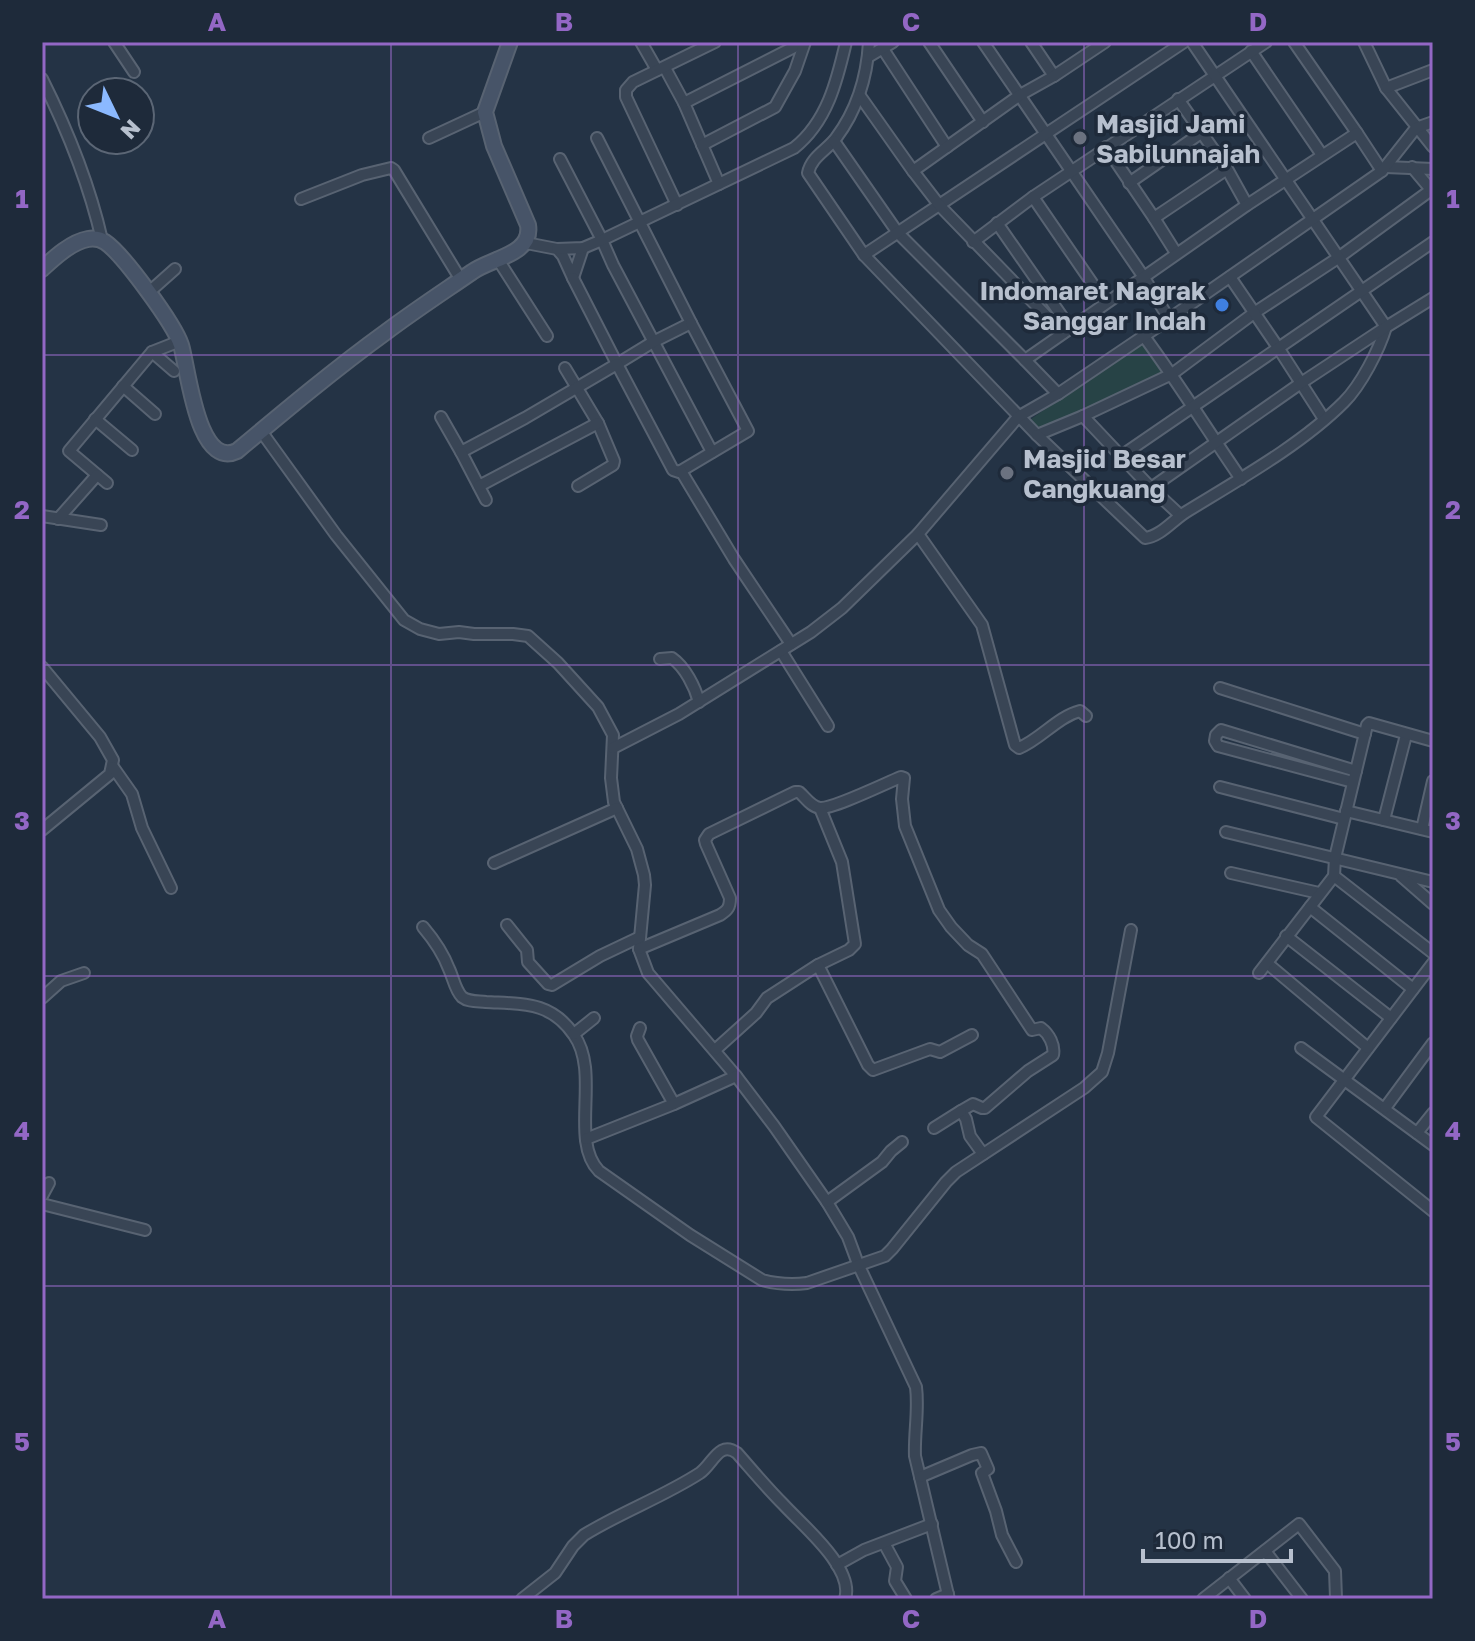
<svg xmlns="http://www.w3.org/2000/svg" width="1475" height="1641" viewBox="0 0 1475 1641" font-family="'Golos Text',sans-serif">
<rect width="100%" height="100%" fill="#243345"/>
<polygon fill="#274346" points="1146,338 1168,373 1037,435 1024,424"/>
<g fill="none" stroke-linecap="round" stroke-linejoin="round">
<g stroke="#586372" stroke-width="14">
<g id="street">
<polyline points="114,42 134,72"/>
<polyline points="641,42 657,70"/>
<path d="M869,42C867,77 857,110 836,138C827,150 811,157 808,173L864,255L1037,435L1083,416L1172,374L1254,313L1338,258L1431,190"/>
<polyline points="929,42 983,122"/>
<polyline points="983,42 1143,276 1169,319"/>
<polyline points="1031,42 1054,76"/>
<polyline points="1294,42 1357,133"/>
<polyline points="1364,42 1386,88 1433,147"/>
<polyline points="883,49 947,147"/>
<polyline points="1251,51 1322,155"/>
<polyline points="868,57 893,42"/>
<polyline points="665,68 684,103 719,184"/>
<path d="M42,79C68,131 89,183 102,240"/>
<polyline points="1386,88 1433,70"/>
<polyline points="860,96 913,171"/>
<polyline points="1178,99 1227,169 1247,205"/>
<polyline points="684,103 804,42"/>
<polyline points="429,138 485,112"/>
<polyline points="834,141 898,233 1025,360"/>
<polyline points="702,145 775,107 795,71 805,42"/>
<polyline points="1106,147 1154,218"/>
<polyline points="560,159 602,240 613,265 712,452"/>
<polyline points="1386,167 1433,169"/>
<polyline points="1412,167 1433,192"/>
<polyline points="1129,183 1201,133"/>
<polyline points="301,199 362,175 391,168 394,170 461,280"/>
<polyline points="677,205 626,97 626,90 633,82 715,42"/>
<polyline points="997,223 1070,328"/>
<polyline points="973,242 1033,197"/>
<polyline points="526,243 557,249 563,256 573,278 583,248"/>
<path d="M557,249L583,248L602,240L794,148C827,122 837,81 846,42"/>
<polyline points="1176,253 1154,218 1227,169"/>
<polyline points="864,255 1184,42"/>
<polyline points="497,258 547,336"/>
<polyline points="1230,277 1279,349 1324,419"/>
<polyline points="573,278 617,364 653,342 691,323 597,138"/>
<polyline points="148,293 175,269"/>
<polyline points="1105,302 1033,197 1266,42"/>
<polyline points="1063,333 940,206 913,171 1020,95 1054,76 1105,42"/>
<path d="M1143,335C1178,382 1208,431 1241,479"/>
<polyline points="152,352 174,371"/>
<polyline points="565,368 598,423 614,461 613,465 578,486"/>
<polyline points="123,386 155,414"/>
<polyline points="1058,394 1025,360 1247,205 1357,133 1382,171"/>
<polyline points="1083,416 1151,488 1180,515"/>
<polyline points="441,417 461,452 525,418 617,364 673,470 679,472 748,431 691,323"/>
<polyline points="95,419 132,450"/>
<path d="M261,431L336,535L404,620L420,629L439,634L459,632L474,634H513L528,636L558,663L598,707L613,735L611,778L614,802L637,849L644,875L645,885L639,949L648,973L736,1076L774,1126L827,1202L848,1237L858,1264L916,1387C919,1410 914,1433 915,1456L949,1599"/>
<path d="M1037,435L1145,538C1161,536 1173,520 1186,512C1238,480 1301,445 1344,402C1361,385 1379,350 1386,327L1192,42"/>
<polyline points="461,452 486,500"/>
<polyline points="1121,456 1433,242"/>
<polyline points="681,471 734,559 791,644"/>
<polyline points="107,483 69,451 152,352 180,341"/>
<polyline points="479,486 598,423"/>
<polyline points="1151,488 1301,383 1386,327 1433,298"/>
<polyline points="42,516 101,525"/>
<polyline points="58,519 97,475"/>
<path d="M918,534L982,625L1015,745L1019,748C1041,739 1057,717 1080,711L1086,716"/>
<polyline points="781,651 828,726"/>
<path d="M660,659L672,658C685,667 695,687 699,702"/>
<polyline points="42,667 100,737 113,760 110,774 42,830"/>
<polyline points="1220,688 1365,734"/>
<polyline points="613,748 679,714 811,632 842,608 918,534 1018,417 1058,394 1169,319 1382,171 1416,128 1433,122"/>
<polyline points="113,767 132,794 142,828 171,888"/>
<polyline points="1353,782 1218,746 1215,741 1216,735 1221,730 1356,771"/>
<polyline points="1220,787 1344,819"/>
<polyline points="1346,811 1433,832"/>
<polyline points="1384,820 1406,735"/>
<polyline points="1422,829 1433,781"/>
<polyline points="1226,832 1433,882"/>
<polyline points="494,863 617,808"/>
<polyline points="1231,873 1319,893"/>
<polyline points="1334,876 1433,953"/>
<polyline points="1401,876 1433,904"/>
<polyline points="1310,907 1413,989"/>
<polyline points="507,925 527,950 528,962 548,984 552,985 600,956 640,937"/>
<path d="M423,927C434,940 443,953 449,969C453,977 455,990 462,997C468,1002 478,1001 486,1002C522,1004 551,1001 574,1035C601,1073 569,1140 599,1171L690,1235L762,1280C777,1284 792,1285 807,1283L885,1256L892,1249L946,1182L956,1172L1084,1088L1102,1072L1108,1053L1131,930"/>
<polyline points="1286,936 1391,1018"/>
<path d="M639,949L720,915C728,910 730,907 730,898L706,844L705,840L709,834L795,792H799C805,797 811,807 820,808C833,809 886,783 901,777L904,778L902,799L905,826L939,910L951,927L968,945L982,954L1032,1030L1041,1028C1049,1034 1055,1045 1053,1055L1028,1071L985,1108H982L973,1104L961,1111L966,1119L970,1136L983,1154"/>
<polyline points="1433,963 1316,1117 1433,1211"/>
<polyline points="1268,964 1368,1048"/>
<polyline points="818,965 849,950 855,944 842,862 820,808"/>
<polyline points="1259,973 1334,876 1335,858 1367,725 1369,723 1433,741"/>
<polyline points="42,998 61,981 84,973"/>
<polyline points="640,1028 637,1036 638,1040 674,1104"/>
<polyline points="574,1034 594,1018"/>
<polyline points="1301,1048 1433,1145"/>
<polyline points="715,1050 756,1013 767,998 818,965 868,1065 873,1070 930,1049 940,1052 972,1035"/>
<polyline points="1385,1108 1433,1043"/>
<polyline points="934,1128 961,1111"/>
<polyline points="1417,1133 1433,1113"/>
<polyline points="586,1139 674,1104 736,1076"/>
<polyline points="42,1196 49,1183"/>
<polyline points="827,1202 882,1162 891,1151 902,1142"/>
<polyline points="42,1204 145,1230"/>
<polyline points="920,1477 972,1455 981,1453 988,1469 982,1473 996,1511 1002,1535 1016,1562"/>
<polyline points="884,1543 897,1567 895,1581 906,1599"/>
<polyline points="1265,1551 1302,1599"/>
<polyline points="837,1565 864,1550 932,1524"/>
<polyline points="1229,1578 1245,1599"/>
<path d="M522,1599L555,1573L573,1546L584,1535C621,1512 663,1497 700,1473C713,1464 719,1440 737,1453C752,1470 767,1488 783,1504C802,1525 855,1568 845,1599"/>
<polyline points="936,1599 948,1594"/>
<polyline points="1203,1599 1299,1524 1335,1571 1336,1598 1335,1599"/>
</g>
</g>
<g stroke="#586372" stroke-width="18">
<path id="secondary" d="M42,269C54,258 71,242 88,239C94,238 100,239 105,242C123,254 174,324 181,345C188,367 197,470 237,451C286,410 335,369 386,332C414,311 443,292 472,272C491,258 533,255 528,225L494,146L485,112L510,42"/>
</g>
<use href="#street" stroke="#394555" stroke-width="10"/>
<use href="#secondary" stroke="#475468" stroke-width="14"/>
</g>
<path fill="none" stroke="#9367c5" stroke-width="2" stroke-opacity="0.55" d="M391,42V1599M738,42V1599M1084,42V1599M42,355H1433M42,665H1433M42,976H1433M42,1286H1433"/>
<g fill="#6b7280" stroke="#1e2a3a" stroke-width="3">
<circle cx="1080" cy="138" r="8"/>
<circle cx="1007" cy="473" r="8"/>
</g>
<circle fill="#3f7fe0" stroke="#1e2a3a" stroke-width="3" cx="1222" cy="305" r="8"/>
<g text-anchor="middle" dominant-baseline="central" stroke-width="7" stroke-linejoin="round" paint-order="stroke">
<g font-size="26" font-weight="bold" fill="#b7c0ce" stroke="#1e2a3a" text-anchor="start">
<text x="1096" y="123">Masjid Jami<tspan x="1096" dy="30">Sabilunnajah</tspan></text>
<text x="1206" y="290" text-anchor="end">Indomaret Nagrak<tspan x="1206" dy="30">Sanggar Indah</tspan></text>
<text x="1023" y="458">Masjid Besar<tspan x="1023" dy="30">Cangkuang</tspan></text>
</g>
</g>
<rect width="1475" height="1641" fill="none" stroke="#1e2a3a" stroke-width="88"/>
<g transform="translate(116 116) rotate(133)"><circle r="38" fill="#1e2a3a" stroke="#5b6675" stroke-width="2"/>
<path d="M0-6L14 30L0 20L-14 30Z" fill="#8bb9ff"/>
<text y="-12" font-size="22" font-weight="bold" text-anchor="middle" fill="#b7c0ce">N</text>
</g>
<path d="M1143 1549v12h148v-12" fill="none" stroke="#b7c0ce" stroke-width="4"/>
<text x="1155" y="1549" font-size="24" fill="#b7c0ce" stroke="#1e2a3a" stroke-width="6" paint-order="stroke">100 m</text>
<rect x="44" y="44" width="1387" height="1553" fill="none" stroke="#9367c5" stroke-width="3"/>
<g font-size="26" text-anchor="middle" font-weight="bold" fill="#9367c5">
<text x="217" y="31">A</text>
<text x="564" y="31">B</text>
<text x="911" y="31">C</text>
<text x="1258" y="31">D</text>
<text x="22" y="208">1</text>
<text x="1453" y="208">1</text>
<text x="22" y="519">2</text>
<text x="1453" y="519">2</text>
<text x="22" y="830">3</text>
<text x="1453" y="830">3</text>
<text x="22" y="1140">4</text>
<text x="1453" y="1140">4</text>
<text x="22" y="1451">5</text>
<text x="1453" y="1451">5</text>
<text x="217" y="1628">A</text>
<text x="564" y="1628">B</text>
<text x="911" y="1628">C</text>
<text x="1258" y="1628">D</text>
</g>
</svg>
